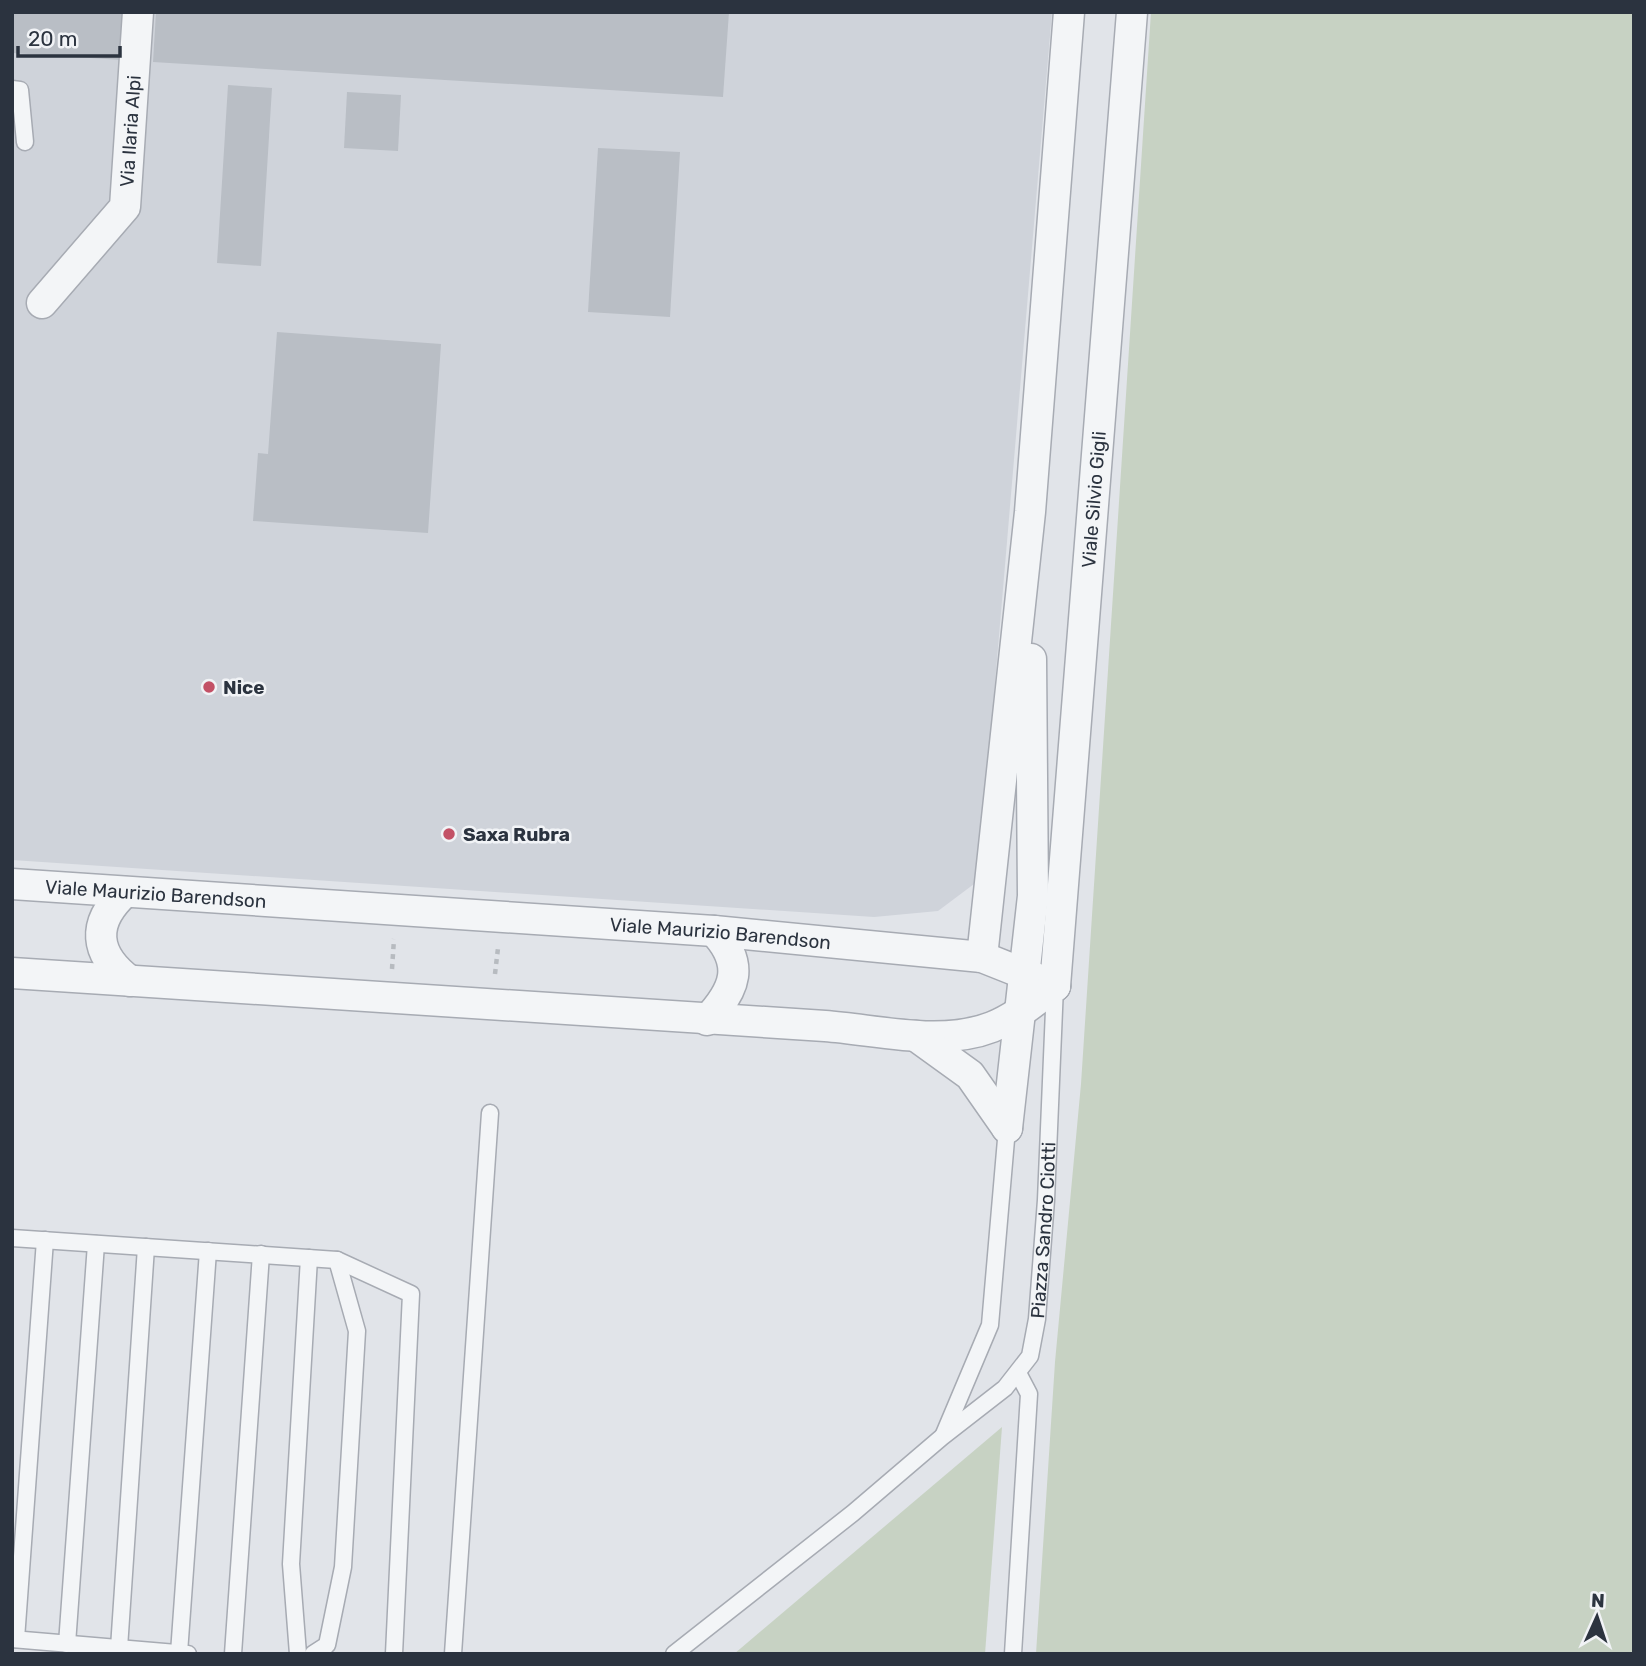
<svg xmlns="http://www.w3.org/2000/svg" width="1646" height="1666" viewBox="0 0 1646 1666" font-family="Rubik,sans-serif">
<rect width="100%" height="100%" fill="#e1e4e9"/>
<polygon fill="#cfd3da" points="12,12 1052,12 982,836 974,884 938,911 874,917 12,860"/>
<g fill="#c7d2c3">
<polygon points="1151,12 1634,12 1634,1654 1036,1654 1055,1362 1081,1084"/>
<polygon points="1002,1427 985,1654 734,1654"/>
</g>
<g fill="#b9bec5">
<polygon points="12,12 125,12 122,60 12,53"/>
<polygon points="156,12 729,12 723,97 153,62"/>
<polygon points="228,85 272,88 261,266 217,263"/>
<polygon points="347,92 401,95 398,151 344,148"/>
<polygon points="598,148 680,152 670,317 588,312"/>
<polygon points="277,332 441,344 428,533 253,521 258,453 268,454"/>
</g>
<g fill="none" stroke-linecap="round" stroke-linejoin="round">
<g stroke="#a7abb3" stroke-width="19">
<g id="service">
<polyline points="12,89 20,90 25,142"/>
<polyline points="12,1238 337,1260 411,1294 394,1654"/>
<polyline points="944,1434 990,1325 1007,1128"/>
<polyline points="12,1639 188,1654"/>
<polyline points="16,1639 45,1240"/>
<polyline points="67,1644 96,1244"/>
<polyline points="119,1648 146,1247"/>
<polyline points="179,1653 208,1251"/>
<polyline points="233,1654 261,1254"/>
<polyline points="298,1654 291,1564 309,1258"/>
<polyline points="313,1654 327,1645 343,1567 357,1331 337,1260"/>
<polyline points="453,1654 490,1113"/>
<path id="s1" d="M674,1654L853,1513L942,1437L1005,1388L1030,1356L1037,1319L1046,1200L1055,986"/>
<polyline points="1013,1654 1029,1394 1018,1373"/>
</g>
</g>
<g stroke="#a7abb3" stroke-width="33">
<g id="minor">
<path id="s2" d="M42,303L125,207L138,12"/>
<path id="s3" d="M12,884L714,931L982,957L1055,986"/>
<path d="M125,892C91,923 94,954 130,981"/>
<polyline points="982,957 1030,512 1069,12"/>
<path d="M12,973L825,1026C878,1030 941,1047 992,1027C1015,1018 1035,1001 1055,986"/>
<path id="s4" d="M1055,986L1132,12"/>
<path d="M707,1020C736,989 745,964 714,931"/>
<polyline points="916,1036 970,1075 1007,1128"/>
<polyline points="1007,1128 1033,896 1031,659"/>
</g>
</g>
<g stroke="#b7bbc0" stroke-width="4.5" stroke-dasharray="5 5" stroke-linecap="butt">
<polyline points="392,969 394,939"/>
<polyline points="495,974 498,948"/>
</g>
<use href="#service" stroke="#f3f5f7" stroke-width="16"/>
<use href="#minor" stroke="#f3f5f7" stroke-width="30"/>
</g>
<g fill="#c35166" stroke="#f1f3f6" stroke-width="2.5">
<circle cx="209" cy="687" r="7"/>
<circle cx="449" cy="834" r="7"/>
</g>
<g text-anchor="middle" dominant-baseline="central" stroke-width="5" stroke-linejoin="round" paint-order="stroke">
<g font-size="19" fill="#2b333f" stroke="#f1f3f6">
<text stroke="none"><textPath href="#s2" startOffset="203">Via Ilaria Alpi</textPath></text>
<text stroke="none"><textPath href="#s4" startOffset="488">Viale Silvio Gigli</textPath></text>
<text stroke="none"><textPath href="#s3" startOffset="144">Viale Maurizio Barendson</textPath></text>
<text stroke="none"><textPath href="#s3" startOffset="710">Viale Maurizio Barendson</textPath></text>
<text stroke="none"><textPath href="#s1" startOffset="592">Piazza Sandro Ciotti</textPath></text>
</g>
<g font-size="19" font-weight="bold" fill="#2b333f" stroke="#f1f3f6" text-anchor="start">
<text x="223" y="687">Nice</text>
<text x="463" y="834">Saxa Rubra</text>
</g>
</g>
<rect width="1646" height="1666" fill="none" stroke="#2b333f" stroke-width="28"/>
<g transform="translate(1597 1617) rotate(3)" stroke="#f1f3f6" stroke-width="5" paint-order="stroke">
<path d="M0-5L12 26L0 18L-12 26Z" fill="#2b333f"/>
<text y="-10" font-size="19" font-weight="bold" text-anchor="middle" fill="#2b333f">N</text>
</g>
<path d="M18 46v10h102v-10" fill="none" stroke="#2b333f" stroke-width="3.5"/>
<text x="28" y="46" font-size="21" fill="#2b333f" stroke="#f1f3f6" stroke-width="5" paint-order="stroke">20 m</text>
</svg>
